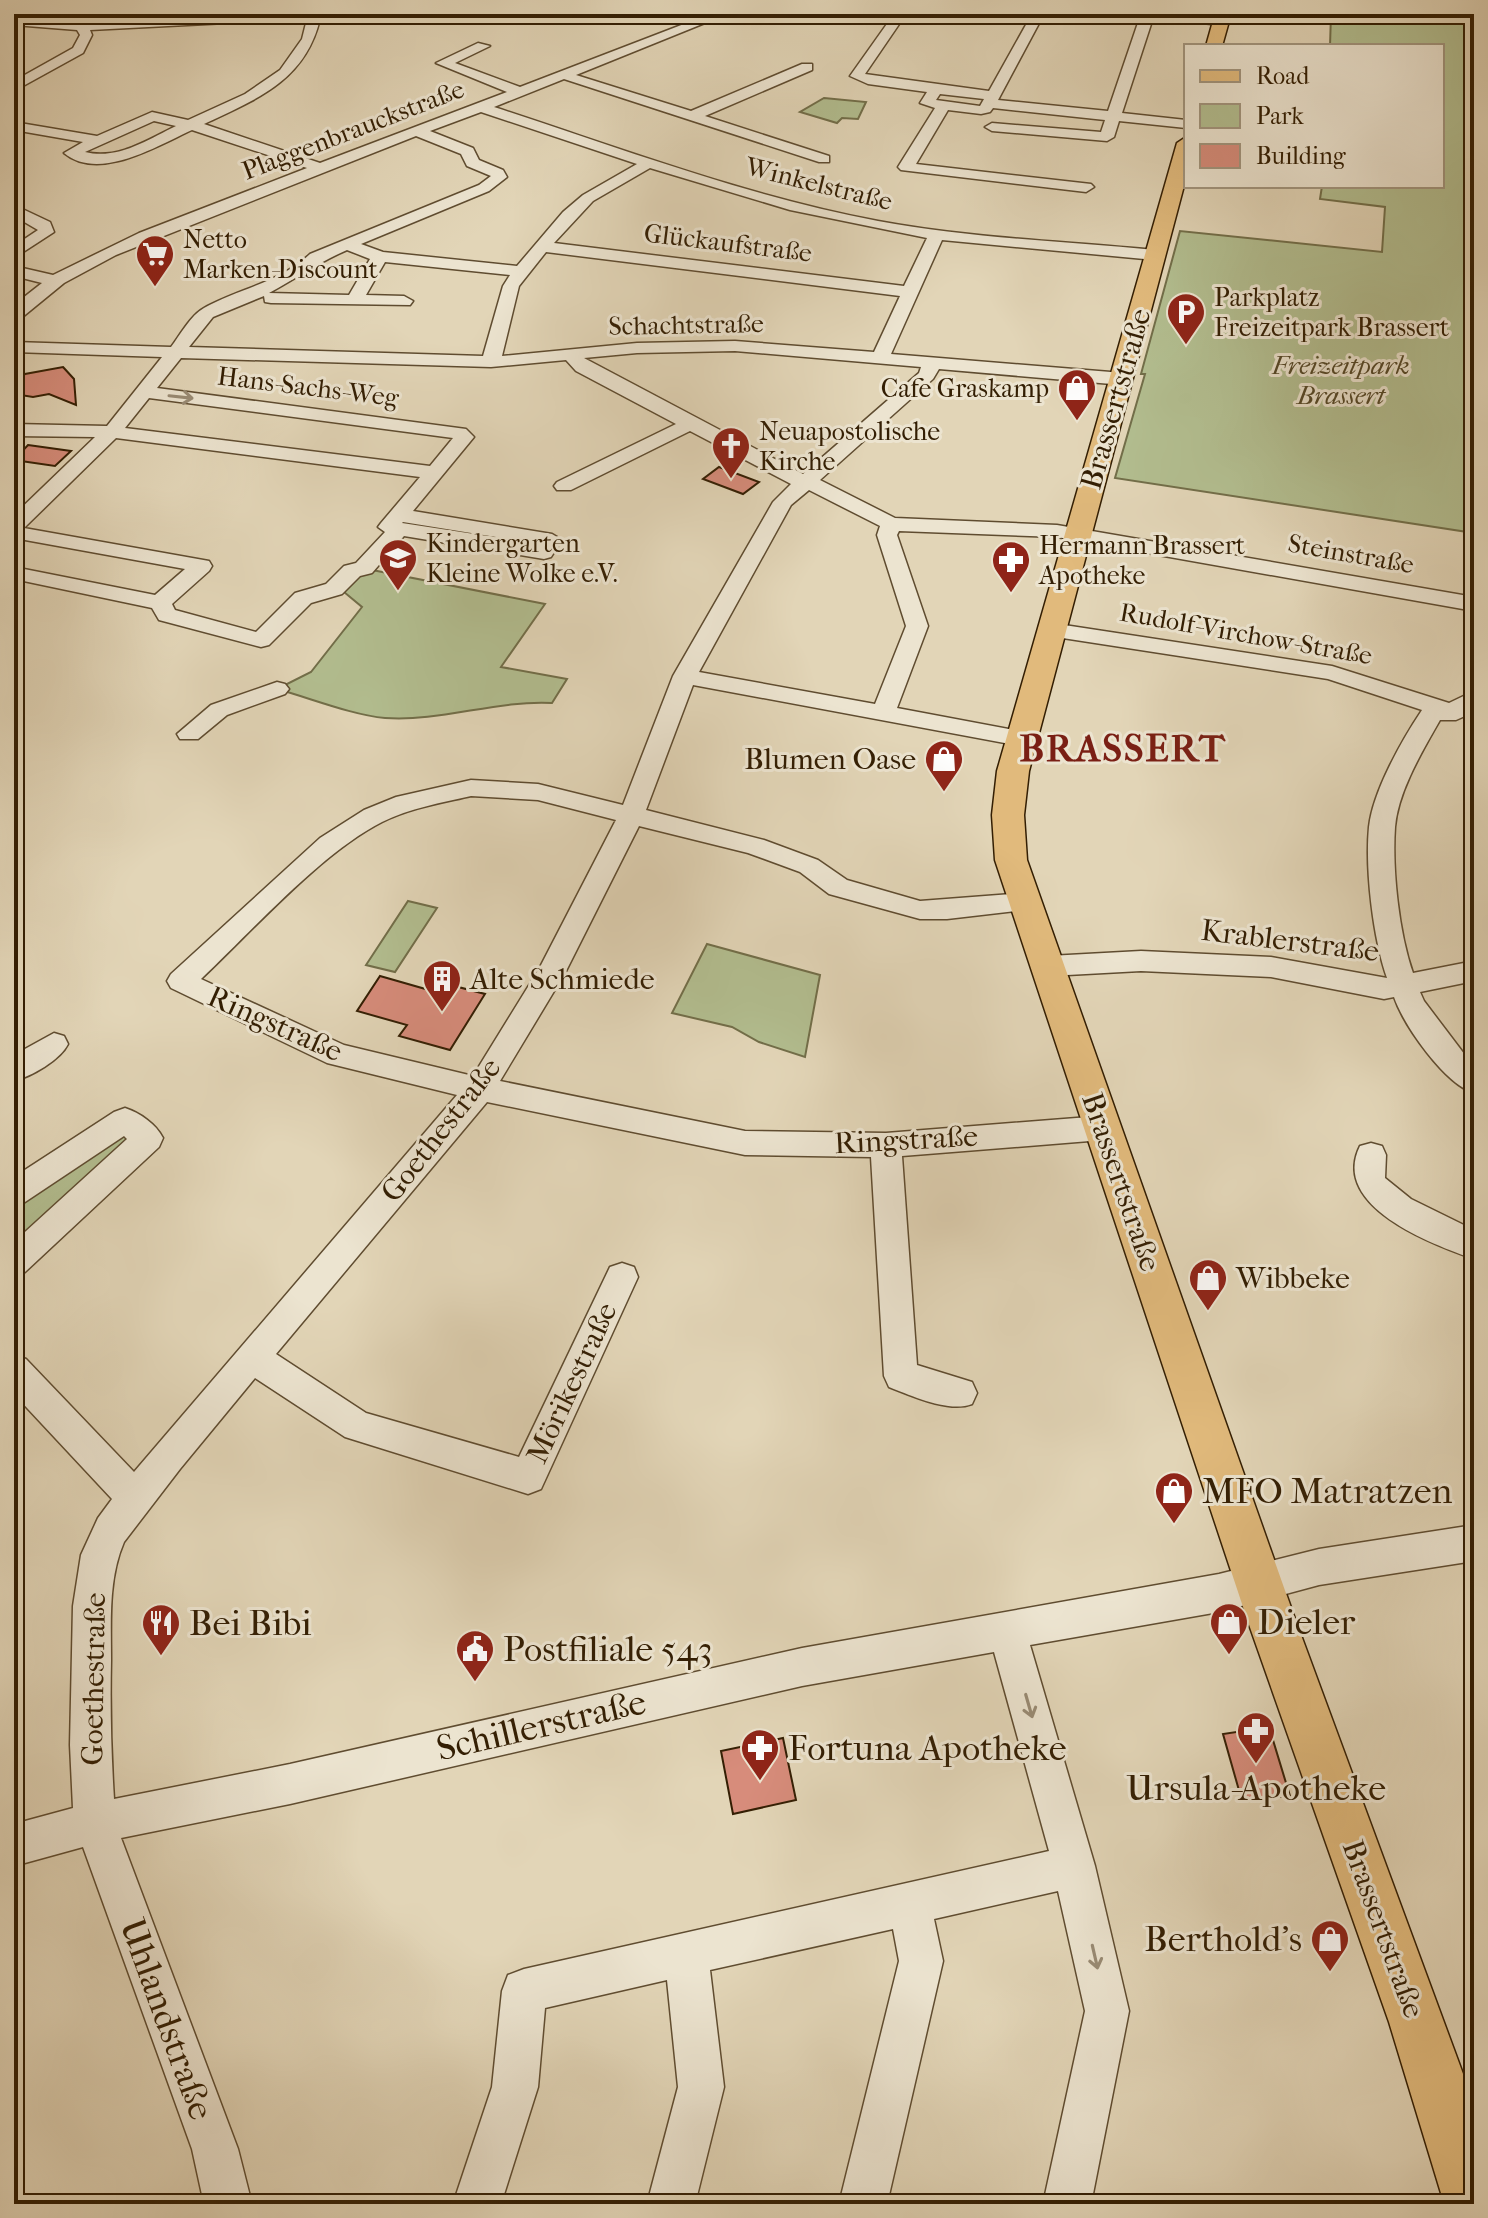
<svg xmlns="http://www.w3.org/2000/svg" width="1488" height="2218" viewBox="0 0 1488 2218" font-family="'IM FELL French Canon',serif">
<rect width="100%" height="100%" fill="#e2d5b7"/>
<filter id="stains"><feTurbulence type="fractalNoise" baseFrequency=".0025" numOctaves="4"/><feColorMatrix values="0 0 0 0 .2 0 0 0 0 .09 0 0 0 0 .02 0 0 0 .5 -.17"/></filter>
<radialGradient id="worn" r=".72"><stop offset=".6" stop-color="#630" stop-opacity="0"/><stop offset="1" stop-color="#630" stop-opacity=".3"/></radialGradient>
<g fill="#b2bd8f" stroke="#726e49" stroke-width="2">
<polygon points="1331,14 1474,14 1474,88 1471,97 1474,116 1474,533 1115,478 1145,374 1141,374 1180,231 1382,252 1385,207 1320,199 1322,186 1442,186 1442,46 1330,46"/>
<polygon points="824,98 866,102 858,119 842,118 837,123 800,112"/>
<path d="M367,569L545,604L501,667L567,679L552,703C496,700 441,722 385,718C352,715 310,698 277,689L311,672L362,607L344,592Z"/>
<polygon points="408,901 437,908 395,972 366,965"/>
<polygon points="707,944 820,975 805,1057 759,1042 732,1027 672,1013"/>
<polygon points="115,1132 130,1139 14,1253 14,1199"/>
</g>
<g fill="#d78c7b" stroke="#331e03" stroke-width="2">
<polygon points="63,367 74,379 76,405 49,394 33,397 14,394 14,384 25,374"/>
<polygon points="28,445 71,451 55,466 14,460"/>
<polygon points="719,467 759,482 743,494 703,479"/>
<polygon points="380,976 429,990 435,981 485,994 450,1050 399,1036 407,1025 357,1011"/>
<polygon points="1269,1727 1290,1796 1242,1801 1223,1734"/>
<polygon points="783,1738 796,1800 733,1814 721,1751"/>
</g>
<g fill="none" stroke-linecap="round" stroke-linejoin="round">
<g stroke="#5f4c30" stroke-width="3">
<g id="minor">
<path d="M264,14H346L340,18L320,19C305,81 257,99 204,124L320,163L507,92L436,63L478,43L490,46L455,63L520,87L710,14H727L576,75L691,111L802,64H812V70L705,116L829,156V162H819L564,79L494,107C620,148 746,196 878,221C968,238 1062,241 1155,250L1163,255L1155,260L942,240L891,354L1123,373L1132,379L1123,385L939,369L933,379L820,480L895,518L1057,525L1474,597V611L1057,537L899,531L897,535L928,626L897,708L1030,733L1033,738L1030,743L1021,746L693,685L646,810L764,840L818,860L847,880L920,901L1025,893L1034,895L1038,902L1034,909L947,919H920L829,894L800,872L748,853L639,826L565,973L500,1081L745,1131L886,1133L1102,1116L1113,1119L1117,1128L1113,1137L1102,1140L902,1156L917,1365L972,1382L977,1393L972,1404C949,1413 912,1396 889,1387L884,1376L871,1157L745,1155L487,1102L276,1354L366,1413L519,1457L610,1267L622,1263L634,1267L638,1277L541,1489L528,1494L345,1437L255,1378L180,1469L124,1542C108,1579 111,1622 111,1660C110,1707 111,1752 114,1799L290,1764L802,1648L1219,1574L1319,1549L1474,1525V1561L1319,1585L1219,1612L1030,1645L1095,1866L1129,2011L1091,2204H1043L1085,2011L1058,1891L934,1919L943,1961L887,2204H839L899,1961L893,1929L710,1970L724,2087L695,2204H647L678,2087L667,1980L545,2008L538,2087L501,2204H453L492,2087L502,1991L508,1975L524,1969L1049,1851L994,1652L802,1686L290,1804L121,1838L238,2149L252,2204H204L192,2149L83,1847L14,1866V1824L73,1808L70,1745L73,1606L81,1555L98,1518L112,1499L14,1394V1355L26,1359L134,1472L457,1095L327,1063L171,988L167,981L171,974L320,838L364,810L396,797L471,780L538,784L623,805L673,676L773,502L791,484L690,431L571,490H557L554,486L557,482L676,424L576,371L566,360L491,367L181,358L157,388L466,429L474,437L413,511L552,534L562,540L551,557L544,559L404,536L372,573L360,576L342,594L311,603L269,645L261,647L159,620L152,608L14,579V567L155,595L185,569L14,538V515L95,437L14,436V424L107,426L162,357L14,352V342L171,347C180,335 191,315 204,308C238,289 281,282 310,254L479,185L491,176L467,166L461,154L416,136L116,255L64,283L20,319L14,320V305L42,283L14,276V266L53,275L139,233L307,168L192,130C157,146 99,182 64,153L83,142L14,130V122L97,136L152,112L188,120L245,94L280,70L302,39L307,19L90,30L92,35L83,53L14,91V81L73,48L80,35L77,30L14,25V17L81,23ZM481,112L637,164L583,195L563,212L517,266L383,252L361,244L489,191L507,177L503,170L479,160L473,148L430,131ZM154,121L176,126C147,140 118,160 85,152ZM650,168L790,210L927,238L904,286L554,243L593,201ZM347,250L370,259L349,295L269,293C295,279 319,262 347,250ZM546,252L900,296L874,352L735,341L637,343L502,356L519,286ZM385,262L510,275L503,286L483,356L189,347L213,317L264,296L265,302L271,303L410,305L413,301L404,296L366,295ZM735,351L921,367L919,373L803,474L584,358L637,353ZM149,398L453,438L430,466L125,428ZM116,438L420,477L381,523L378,527L385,532L356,563L344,566L326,584L295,593L256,632L175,610L172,604L209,571L212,566L209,561L24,528ZM809,490L880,526L877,535L906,626L875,704L699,672L791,505ZM403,522L539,544L402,523ZM471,796L538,800L616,820L539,969L473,1076L344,1045L201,979C253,930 321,853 382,822C410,808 441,803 471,796Z"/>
<path d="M894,14H906L865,74L989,91L1032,14H1044L998,100L1108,111L1141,14C1163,14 1210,9 1227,21L1221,25L1153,18L1122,113L1186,120V128L1119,121L1114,137L1107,141L992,131L985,127L992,123L1101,132L1105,120L993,108L990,112L981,114L948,110L916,164L1091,184L1094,187L1086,192L901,170L898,167L935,108L920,103L927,92L868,84L850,76ZM940,94L984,99L980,106L936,100Z"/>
<polygon points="14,205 50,222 54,232 14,258 14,246 38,230 14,216"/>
<path d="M1051,623L1332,666L1449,703L1474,691V712L1456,720H1440C1423,750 1398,791 1395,827C1392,870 1399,933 1413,973L1474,961V981L1420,992L1424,1001L1474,1067V1093C1445,1084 1404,1026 1394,997L1384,999L1271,977L1141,971L1049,976L1039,973L1035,966L1039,959L1049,956L1141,951L1271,957L1387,978C1373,938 1365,869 1369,827C1373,791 1402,740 1422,710L1328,679L1043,635L1040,630Z"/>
<polygon points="277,682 285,684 289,689 285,694 227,715 198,739 180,739 177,734 211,705"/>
<path d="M54,1033L64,1036L68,1044C60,1060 32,1076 14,1081V1055Z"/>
<path d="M125,1108C140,1113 156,1124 163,1138L159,1147L25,1272L14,1276V1242L127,1139L124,1136L25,1202L14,1206V1177L114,1112Z"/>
<path d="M1371,1143L1382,1146L1386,1155L1385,1178L1411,1199L1474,1230V1259C1431,1244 1330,1206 1360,1146Z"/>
</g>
</g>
<g stroke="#331e03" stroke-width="3">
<g id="major">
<polygon points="1215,14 1231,14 1222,46 1206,46"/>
<polygon points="1186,137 1186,178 1029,771 1024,815 1027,860 1294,1616 1466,2082 1474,2106 1474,2204 1444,2203 1389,2022 1246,1616 995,860 992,815 997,771 1177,143"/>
</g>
</g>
<use href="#minor" fill="#ece4d0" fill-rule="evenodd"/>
<use href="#major" fill="#e1ba7c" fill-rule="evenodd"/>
</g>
<defs><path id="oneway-shaft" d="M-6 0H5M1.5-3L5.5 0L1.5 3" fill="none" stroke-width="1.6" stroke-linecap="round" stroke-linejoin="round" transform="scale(2)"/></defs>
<g stroke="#998b74">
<use href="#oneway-shaft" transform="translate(181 397) rotate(6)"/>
<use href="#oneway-shaft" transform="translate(1029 1706) rotate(74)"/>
<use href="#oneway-shaft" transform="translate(1095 1957) rotate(77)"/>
</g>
<defs>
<g id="supermarket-pin" transform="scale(2)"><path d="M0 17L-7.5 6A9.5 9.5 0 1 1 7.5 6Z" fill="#8f2418" stroke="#ece4d0"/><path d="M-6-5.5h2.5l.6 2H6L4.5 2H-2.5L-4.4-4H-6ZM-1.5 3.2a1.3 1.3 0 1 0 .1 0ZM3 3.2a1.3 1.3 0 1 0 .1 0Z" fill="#fff"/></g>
<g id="parking-pin" transform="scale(2)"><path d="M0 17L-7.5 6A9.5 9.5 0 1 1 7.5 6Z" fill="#8f2418" stroke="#ece4d0"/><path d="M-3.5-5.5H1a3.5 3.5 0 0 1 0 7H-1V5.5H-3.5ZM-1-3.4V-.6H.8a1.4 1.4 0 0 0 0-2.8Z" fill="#fff"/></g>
<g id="shop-pin" transform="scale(2)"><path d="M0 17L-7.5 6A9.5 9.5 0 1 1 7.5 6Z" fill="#8f2418" stroke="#ece4d0"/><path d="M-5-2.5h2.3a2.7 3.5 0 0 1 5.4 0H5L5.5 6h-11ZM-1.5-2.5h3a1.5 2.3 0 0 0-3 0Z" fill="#fff"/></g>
<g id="church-pin" transform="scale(2)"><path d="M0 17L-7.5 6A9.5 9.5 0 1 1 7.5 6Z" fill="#8f2418" stroke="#ece4d0"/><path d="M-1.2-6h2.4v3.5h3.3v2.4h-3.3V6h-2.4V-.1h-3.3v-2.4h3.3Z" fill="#fff"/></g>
<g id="school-pin" transform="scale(2)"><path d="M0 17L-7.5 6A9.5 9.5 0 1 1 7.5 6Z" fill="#8f2418" stroke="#ece4d0"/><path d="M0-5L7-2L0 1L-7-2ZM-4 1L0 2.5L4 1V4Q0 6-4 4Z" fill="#fff"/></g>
<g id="pharmacy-pin" transform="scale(2)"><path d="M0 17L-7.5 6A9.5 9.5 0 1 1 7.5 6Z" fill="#8f2418" stroke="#ece4d0"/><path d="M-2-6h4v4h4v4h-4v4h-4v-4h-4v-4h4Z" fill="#fff"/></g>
<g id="building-pin" transform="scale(2)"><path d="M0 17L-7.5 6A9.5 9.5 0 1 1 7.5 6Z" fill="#8f2418" stroke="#ece4d0"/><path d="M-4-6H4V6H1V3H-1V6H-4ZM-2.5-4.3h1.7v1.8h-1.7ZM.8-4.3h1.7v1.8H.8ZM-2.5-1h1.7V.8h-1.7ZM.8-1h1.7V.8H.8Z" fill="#fff"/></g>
<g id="restaurant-pin" transform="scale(2)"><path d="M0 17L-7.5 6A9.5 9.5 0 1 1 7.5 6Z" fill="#8f2418" stroke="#ece4d0"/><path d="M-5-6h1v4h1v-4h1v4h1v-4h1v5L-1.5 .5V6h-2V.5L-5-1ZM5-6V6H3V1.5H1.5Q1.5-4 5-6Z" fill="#fff"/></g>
<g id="civic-pin" transform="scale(2)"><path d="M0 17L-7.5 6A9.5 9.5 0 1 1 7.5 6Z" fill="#8f2418" stroke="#ece4d0"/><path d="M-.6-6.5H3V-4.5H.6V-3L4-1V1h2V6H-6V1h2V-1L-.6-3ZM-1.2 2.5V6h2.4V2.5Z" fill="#fff"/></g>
</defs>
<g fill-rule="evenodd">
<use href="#supermarket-pin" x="155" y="254"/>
<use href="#parking-pin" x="1186" y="312"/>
<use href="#shop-pin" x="1077" y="388"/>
<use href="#church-pin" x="731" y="446"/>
<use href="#school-pin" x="398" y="558"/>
<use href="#pharmacy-pin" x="1011" y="560"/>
<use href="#shop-pin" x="944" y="759"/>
<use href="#building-pin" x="442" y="979"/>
<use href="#shop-pin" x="1208" y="1278"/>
<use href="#shop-pin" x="1174" y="1491"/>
<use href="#shop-pin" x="1229" y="1622"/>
<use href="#restaurant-pin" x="161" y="1623"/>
<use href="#civic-pin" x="475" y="1649"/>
<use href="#pharmacy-pin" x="1256" y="1731"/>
<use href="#pharmacy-pin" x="760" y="1748"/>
<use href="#shop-pin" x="1330" y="1939"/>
</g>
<g text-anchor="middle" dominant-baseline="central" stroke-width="6" stroke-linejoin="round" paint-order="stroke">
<g font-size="26" fill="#331e03" stroke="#ece4d0">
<text transform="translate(353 130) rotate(-21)">Plaggenbrauckstraße</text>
<text transform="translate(819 184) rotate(14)">Winkelstraße</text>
<text transform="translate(728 243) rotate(7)">Glückaufstraße</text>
<text transform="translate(686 325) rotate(-1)">Schachtstraße</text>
<text transform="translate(308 387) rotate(7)">Hans-Sachs-Weg</text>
<text transform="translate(1351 554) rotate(10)">Steinstraße</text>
<text transform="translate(1246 634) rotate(10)">Rudolf-Virchow-Straße</text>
</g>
<g font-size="26" fill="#331e03" stroke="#ece4d0" text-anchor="start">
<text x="183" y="239">Netto<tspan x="183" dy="30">Marken-Discount</tspan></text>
<text x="1214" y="297">Parkplatz<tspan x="1214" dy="30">Freizeitpark Brassert</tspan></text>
<text x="1049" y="388" text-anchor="end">Cafe Graskamp</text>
<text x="759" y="431">Neuapostolische<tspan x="759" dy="30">Kirche</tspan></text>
<text x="426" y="543">Kindergarten<tspan x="426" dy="30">Kleine Wolke e.V.</tspan></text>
<text x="1039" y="545">Hermann Brassert<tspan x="1039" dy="30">Apotheke</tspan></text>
</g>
<g font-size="26" font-style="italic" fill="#534626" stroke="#ece4d0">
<text x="1341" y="365">Freizeitpark<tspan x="1341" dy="30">Brassert</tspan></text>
</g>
<g font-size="30" fill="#331e03" stroke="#ece4d0">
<text transform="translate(1116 399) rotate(-74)">Brassertstraße</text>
<text transform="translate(1290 941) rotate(7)">Krablerstraße</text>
<text transform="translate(275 1024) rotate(24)">Ringstraße</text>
<text transform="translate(441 1130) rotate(-52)">Goethestraße</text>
<text transform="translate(906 1140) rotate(-3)">Ringstraße</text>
<text transform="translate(1121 1182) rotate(71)">Brassertstraße</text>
<text transform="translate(572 1383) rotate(-65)">Mörikestraße</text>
<text transform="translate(94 1679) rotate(-89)">Goethestraße</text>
<text transform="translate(1383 1929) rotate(70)">Brassertstraße</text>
</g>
<g font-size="30" fill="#331e03" stroke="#ece4d0" text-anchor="start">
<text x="916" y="759" text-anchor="end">Blumen Oase</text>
<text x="470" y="979">Alte Schmiede</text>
<text x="1236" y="1278">Wibbeke</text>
</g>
<g font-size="36" fill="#331e03" stroke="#ece4d0" text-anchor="start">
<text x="1202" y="1491">MFO Matratzen</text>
<text x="1257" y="1622">Dieler</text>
<text x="189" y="1623">Bei Bibi</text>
<text x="503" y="1649">Postfiliale 543</text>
<text x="788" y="1748">Fortuna Apotheke</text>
<text x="1256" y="1788" text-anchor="middle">Ursula-Apotheke</text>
<text x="1302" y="1939" text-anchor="end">Berthold's</text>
</g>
<g font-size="36" fill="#331e03" stroke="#ece4d0">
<text transform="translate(541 1725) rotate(-13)">Schillerstraße</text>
<text transform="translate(167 2019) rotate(70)">Uhlandstraße</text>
</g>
<g font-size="38" font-weight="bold" letter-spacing="2" fill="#7a1f14" stroke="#ece4d0">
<text x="1123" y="748">BRASSERT</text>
</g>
</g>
<rect width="1488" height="2218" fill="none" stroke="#e2d5b7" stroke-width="48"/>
<rect x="16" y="16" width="1456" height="2186" fill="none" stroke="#331e03" stroke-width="4"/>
<rect x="24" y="24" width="1440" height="2170" fill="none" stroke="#331e03" stroke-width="2"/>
<rect x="1184" y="44" width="260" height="144" fill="#ece4d0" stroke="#a2957e" stroke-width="2"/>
<rect x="1200" y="70" width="40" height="12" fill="#e1ba7c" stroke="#a2957e" stroke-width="2"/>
<text x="1256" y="84" font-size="24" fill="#331e03">Road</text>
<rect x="1200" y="104" width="40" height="24" fill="#b2bd8f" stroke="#a2957e" stroke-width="2"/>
<text x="1256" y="124" font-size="24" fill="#331e03">Park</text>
<rect x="1200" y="144" width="40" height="24" fill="#d78c7b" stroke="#a2957e" stroke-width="2"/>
<text x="1256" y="164" font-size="24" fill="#331e03">Building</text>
<rect width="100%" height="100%" filter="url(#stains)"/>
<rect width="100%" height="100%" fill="url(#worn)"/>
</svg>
